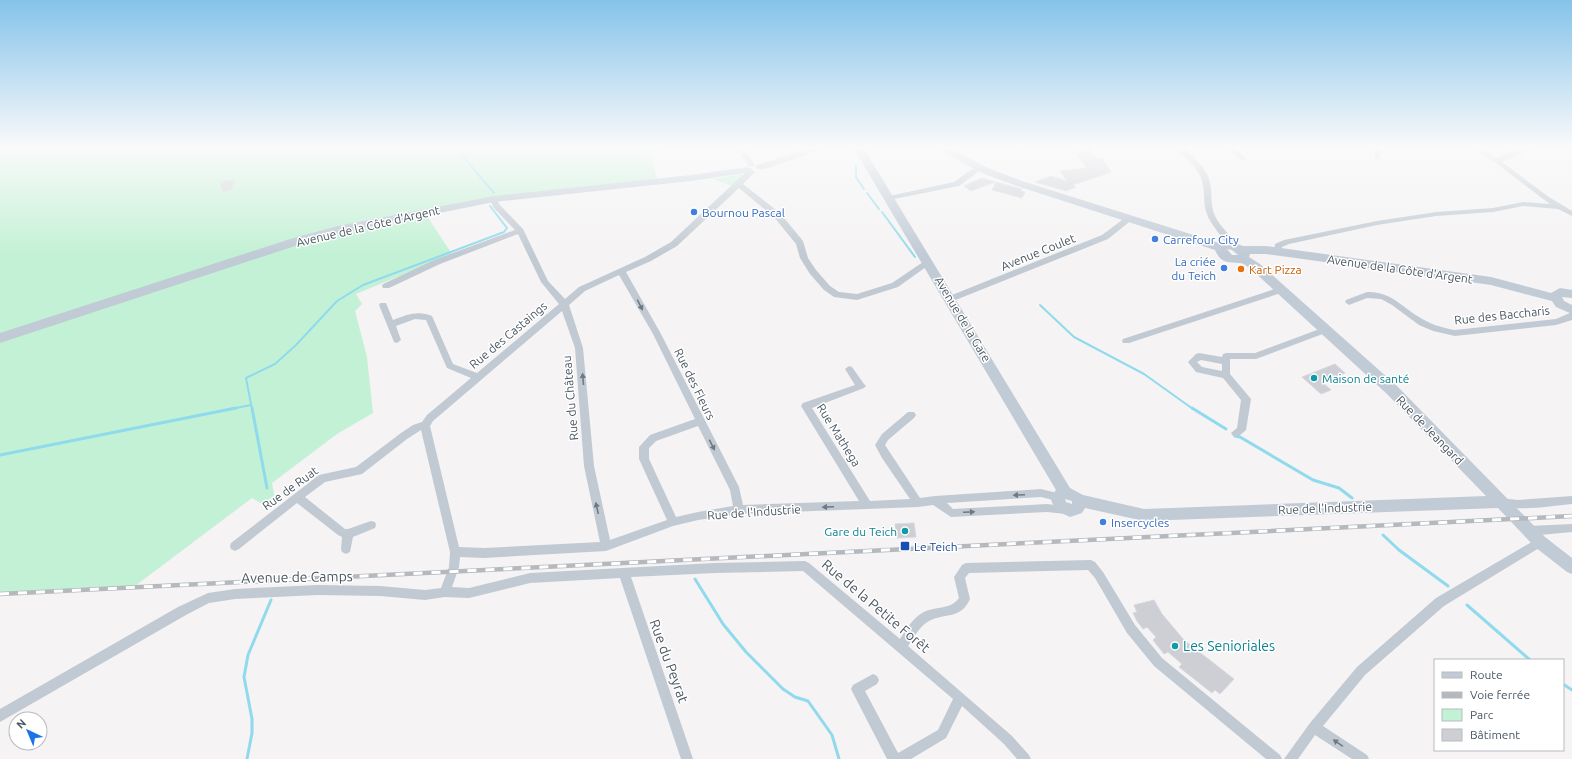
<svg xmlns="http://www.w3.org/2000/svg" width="1572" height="759" viewBox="0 0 1572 759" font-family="Ubuntu,sans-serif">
<rect width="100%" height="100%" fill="#f5f3f3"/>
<g fill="#c3f1d5">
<polygon points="0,147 676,147 677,149 651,153 658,183 491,202 427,216 452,254 356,294 362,304 355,311 367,357 373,413 337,434 272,483 275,499 264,505 252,498 135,586 0,593"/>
<polygon points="741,174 742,176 732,186 713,179"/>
</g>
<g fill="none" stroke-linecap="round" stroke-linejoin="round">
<g stroke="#90daee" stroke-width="2">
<polyline points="455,147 494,193"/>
<polyline points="856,165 856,177 864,189"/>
<polyline points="867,193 879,209"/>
<polyline points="882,212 915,257"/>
<polyline points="1040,305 1074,337 1144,374 1193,409"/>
<polyline points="231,409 251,405"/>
<polyline points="252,409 246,378 275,364 296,345 337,301 363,285 504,232 507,228 490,206"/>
</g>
<g stroke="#90daee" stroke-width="3">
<polyline points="252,408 267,488"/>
<polyline points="1192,408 1226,429"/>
<polyline points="1235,436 1240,437 1313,480 1339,488 1352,498"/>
<polyline points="0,455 236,408"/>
<polyline points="1383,535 1399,550 1448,586"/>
<polyline points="695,579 723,624 746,652 783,689 795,697 808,701 832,735 839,759"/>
<polyline points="1467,605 1530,660"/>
<polyline points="1563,684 1572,690"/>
<polyline points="247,759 252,733 252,719 244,677 248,655 271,600"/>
</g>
</g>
<g fill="#cdcfd5" stroke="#d7d9de">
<polygon points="1089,149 1097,159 1102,158 1111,172 1073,185 1076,187 1066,191 1035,182 1051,176 1067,181 1060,171 1087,168 1076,154 1079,153 1078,151"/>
<polygon points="982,178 995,182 971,191 964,186"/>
<polygon points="227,180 235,181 231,190 223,192 220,184"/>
<polygon points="996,182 1022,189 1021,191 1025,192 1022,198 992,190"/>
<polygon points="1335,364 1345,373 1322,382 1331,390 1321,394 1302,377"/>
<polygon points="914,523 916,537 897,538 895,524"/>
<polygon points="1154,600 1162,614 1184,640 1234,679 1220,694 1215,690 1212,693 1179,667 1182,664 1168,652 1164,654 1153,640 1156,637 1147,627 1143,629 1137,621 1133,613 1137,612 1134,605"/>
</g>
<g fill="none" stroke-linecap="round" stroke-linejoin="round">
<g fill="#c1cad2" fill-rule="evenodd">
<polygon points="735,147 742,147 755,165 753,166 749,166"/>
<path d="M1174,147H1182C1195,158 1210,170 1211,189C1212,197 1211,208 1215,216C1220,227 1231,234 1236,246L1235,248H1229C1223,237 1210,224 1207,214C1203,205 1205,195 1203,186C1201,168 1185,159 1174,147Z"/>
<polygon points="1225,147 1233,147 1247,159 1243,161 1241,160"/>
<polygon points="1371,147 1380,149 1381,150 1379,159 1375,159 1374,151"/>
<path d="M1471,147H1479L1497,158C1510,151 1524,147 1538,147L1502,162L1549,197L1572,211V216L1558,209L1523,206L1493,212L1436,216L1377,225L1289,244L1282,247L1281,254L1278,255L1274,252L1275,244L1284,240L1377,221L1436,212L1493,208L1523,202L1550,204L1497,164Z"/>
<polygon points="976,166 979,166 983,168 959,186 889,200 885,198 889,196 954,182"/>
<path d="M748,170H751L755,172L743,184L780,213L803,241L808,258L816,270L830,286L839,292L857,294L892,283L926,260L929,259L933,262L898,287L857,300L834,297L824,290L810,274L800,258L796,244L774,217L739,188L677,246L651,261L626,272L661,334L739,487L743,505L859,501L801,406L803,403L855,385L845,369L849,366L852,367L864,384L866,386L864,388L812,408L870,501L910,499L882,458L875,445L882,434L908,412H914L916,415L914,418L888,440L885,445L920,498L935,496L1041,489L1061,494L1062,497L1061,500L1057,501L1041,497L947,503L953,509L1047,504L1070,507L1071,510L1070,513L1066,514L1047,512L951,517L933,505L918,507L739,514L698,520L673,526L606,551L484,558L460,557L459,567L452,587L469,588L530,573L715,563L805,561L809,563L900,639C906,630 913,618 922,613C934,606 951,610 959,598L954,577L962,565L966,563L1091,560L1095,562L1103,572L1135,625L1162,658L1280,755L1282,759H1266L1154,666L1127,633L1095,578L1088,570L969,573L965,578L970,599C961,619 947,613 931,620C921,624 914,637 908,646L1012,736L1029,755L1031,759H1017L1004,744L962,706L946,738L911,759H887L853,693L851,689L853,685L873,674L877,676L879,680L877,684L865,691L898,753L938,730L953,699L803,571L715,573L631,577L693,759H681L620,578L530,583L469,598L445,597L425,600L380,596L318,595L235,599L209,603L186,615L0,722V709L178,607L208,593L235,589L318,585L380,586L425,590L441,588L449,567L450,552L421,430L407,439L362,474L325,482L305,497L345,529H348L371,521L375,522L376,525L375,528L353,537L350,552L346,554L342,552L341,549L342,537L338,535L297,503L239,549L235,551L231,549L230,546L231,543L319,475L356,467L401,433L413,425L422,422L427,415L471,378L447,368L426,320L415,319L396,326L401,340L397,343L394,342L379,305L380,303H386L393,320C406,315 418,310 432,316L453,364L477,373L559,304L541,282L518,234L440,264L389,288H383L382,286L383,284L434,260L515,230L493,207L490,199L494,197H497L499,204L523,229L548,281L565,299L579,287L645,257L671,242ZM619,275L653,334L695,419L650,435L639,447V459L667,520L610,540L594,466L583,348L569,305L585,291ZM562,311L575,348L584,466L600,542L484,548L459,547L430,426L433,421ZM698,426L730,490L733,506L698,512L676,517L649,459V448L656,441Z"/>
<polygon points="1126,217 1129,217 1133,219 1108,239 953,301 947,301 946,299 947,297 1102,235"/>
<polygon points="1281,287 1284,288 1285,290 1284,292 1129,343 1123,343 1122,341 1123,339"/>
<path d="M1367,292C1390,291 1401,306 1419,317C1430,324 1442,328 1455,330L1556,319L1572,312V320L1556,325L1455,336L1433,331L1419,325L1392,305L1381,299L1367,298L1349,305L1345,302L1346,300Z"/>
<path d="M1325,327L1328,328L1329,330L1328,332L1256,359H1230V374L1251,399L1246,430L1239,436H1233L1231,433L1237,428L1241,400L1223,378L1196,372L1188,362L1196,354L1199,353L1222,357L1223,354L1226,353H1255ZM1201,360L1222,364V371L1202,367L1197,362Z"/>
<path d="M1572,496V504C1550,506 1518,512 1496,505L1495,502L1496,499L1500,498L1518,500Z"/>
<polygon points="1572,524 1572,532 1529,536 1525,534 1524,531 1525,528 1529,526"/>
<polygon points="1540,537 1544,539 1545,542 1544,545 1444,606 1365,675 1323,726 1367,755 1369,759 1352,759 1315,735 1298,759 1284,759 1310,723 1357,667 1436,598"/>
</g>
<g fill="#c1cbd6" fill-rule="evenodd">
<polygon points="813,147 829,147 765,169 757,169 756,167 757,165"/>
<path d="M853,147H863L1070,488L1083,495L1144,509L1486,496L1387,394L1252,270C1249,268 1244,263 1240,263C1228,262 1221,264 1215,250L1017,186L982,173L934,147H947L990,169L1025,182L1219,243L1229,241L1243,246H1266L1491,277L1551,293L1560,288L1572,290V298L1562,297L1564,301L1572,305V314L1556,307L1552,301L1491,285L1266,254H1250L1249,257L1260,264L1397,386L1545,537L1572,558V574L1567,572L1535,547L1498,508L1144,521L1085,508L1082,513L1070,517L1055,510L1050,497L1056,490ZM1227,249L1232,250L1238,255H1232ZM1065,499L1072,501V504L1066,502Z"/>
<polygon points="748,167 753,170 752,172 691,181 494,202 338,233 298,245 0,343 0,333 290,239 338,226 494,196 691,175"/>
</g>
<g stroke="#b5b8bd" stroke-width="4.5">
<polyline id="rail" points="0,594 1572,516"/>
</g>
<use href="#rail" stroke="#fff" stroke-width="3" stroke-dasharray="9" stroke-linecap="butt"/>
</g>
<defs><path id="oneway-solid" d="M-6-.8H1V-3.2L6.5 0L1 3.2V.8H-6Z"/></defs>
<g fill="#6e7983">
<use href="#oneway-solid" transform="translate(640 305) rotate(63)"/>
<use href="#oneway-solid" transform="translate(583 379) rotate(-95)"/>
<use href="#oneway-solid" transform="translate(712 445) rotate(63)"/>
<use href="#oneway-solid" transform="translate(1019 495) rotate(177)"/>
<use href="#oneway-solid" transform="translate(828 507) rotate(178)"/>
<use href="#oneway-solid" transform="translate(597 508) rotate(-103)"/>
<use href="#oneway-solid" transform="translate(969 512) rotate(-3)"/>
<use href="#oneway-solid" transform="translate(1338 743) rotate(-146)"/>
</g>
<linearGradient id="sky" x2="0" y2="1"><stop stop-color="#85c3ea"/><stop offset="0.58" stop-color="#fafafa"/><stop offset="1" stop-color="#fafafa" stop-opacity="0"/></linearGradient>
<rect width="1572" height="254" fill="url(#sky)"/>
<g fill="#3f7fe0" stroke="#fff" stroke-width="1.5">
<circle cx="694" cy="212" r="4"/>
<circle cx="1155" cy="239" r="4"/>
<circle cx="1224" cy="268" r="4"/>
<circle cx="1103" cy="522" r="4"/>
</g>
<circle fill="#e8710a" stroke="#fff" stroke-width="1.5" cx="1241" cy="269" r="4"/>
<g fill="#0f9aa8" stroke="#fff" stroke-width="1.5">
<circle cx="1314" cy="378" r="4"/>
<circle cx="905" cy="531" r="4"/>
<circle cx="1175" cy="646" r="4"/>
</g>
<rect fill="#1a4fb4" stroke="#fff" stroke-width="1.5" x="900" y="541" width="10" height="10" rx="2"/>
<g text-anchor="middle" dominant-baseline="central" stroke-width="3" stroke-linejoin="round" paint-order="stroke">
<g font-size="12" fill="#366cbe" stroke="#fff" text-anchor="start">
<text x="702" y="212">Bournou Pascal</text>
<text x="1163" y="239">Carrefour City</text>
<text x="1216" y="261" text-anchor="end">La criée<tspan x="1216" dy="14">du Teich</tspan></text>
<text x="1111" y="522">Insercycles</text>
</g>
<g font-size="12" fill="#4a5661" stroke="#fff">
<text transform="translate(368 226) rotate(-13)">Avenue de la Côte d'Argent</text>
<text transform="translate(1038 252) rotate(-22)">Avenue Coulet</text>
<text transform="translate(1400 269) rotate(8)">Avenue de la Côte d'Argent</text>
<text transform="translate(1502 315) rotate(-6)">Rue des Baccharis</text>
<text transform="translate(963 319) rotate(59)">Avenue de la Gare</text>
<text transform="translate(508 335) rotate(-40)">Rue des Castaings</text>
<text transform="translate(695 384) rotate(64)">Rue des Fleurs</text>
<text transform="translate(570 398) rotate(-95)">Rue du Château</text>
<text transform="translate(1430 430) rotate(46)">Rue de Jeangard</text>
<text transform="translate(839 435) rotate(58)">Rue Mathega</text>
<text transform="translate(290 488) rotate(-36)">Rue de Ruat</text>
<text transform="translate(1325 508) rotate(-2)">Rue de l'Industrie</text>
<text transform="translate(754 512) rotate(-4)">Rue de l'Industrie</text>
</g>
<g font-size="12" fill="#c56008" stroke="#fff" text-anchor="start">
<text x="1249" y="269">Kart Pizza</text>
</g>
<g font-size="12" fill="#0d838f" stroke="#fff" text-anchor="start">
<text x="1322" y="378">Maison de santé</text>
<text x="897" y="531" text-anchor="end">Gare du Teich</text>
</g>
<g font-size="12" fill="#164399" stroke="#fff" text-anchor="start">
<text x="914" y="546">Le Teich</text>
</g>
<g font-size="14" fill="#4a5661" stroke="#fff">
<text transform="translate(297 577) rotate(-1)">Avenue de Camps</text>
<text transform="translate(876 606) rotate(40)">Rue de la Petite Forêt</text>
<text transform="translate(669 661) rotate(70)">Rue du Peyrat</text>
</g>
<g font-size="14" fill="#0d838f" stroke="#fff" text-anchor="start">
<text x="1183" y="646">Les Senioriales</text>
</g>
</g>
<rect x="1434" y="659" width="130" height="92" fill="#ffffff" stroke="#b7bbc0"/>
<rect x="1442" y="672" width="20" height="6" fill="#c1cbd6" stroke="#b7bbc0"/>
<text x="1470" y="679" font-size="12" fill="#4a5661">Route</text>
<rect x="1442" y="692" width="20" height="6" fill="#b5b8bd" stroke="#b7bbc0"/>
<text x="1470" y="699" font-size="12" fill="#4a5661">Voie ferrée</text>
<rect x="1442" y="709" width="20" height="12" fill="#c3f1d5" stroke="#b7bbc0"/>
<text x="1470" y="719" font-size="12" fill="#4a5661">Parc</text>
<rect x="1442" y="729" width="20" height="12" fill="#cdcfd5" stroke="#b7bbc0"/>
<text x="1470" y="739" font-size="12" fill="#4a5661">Bâtiment</text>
<g transform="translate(28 731) rotate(316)"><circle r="19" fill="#ffffff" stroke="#b7bbc0"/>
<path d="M0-3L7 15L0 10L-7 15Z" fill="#1a73e8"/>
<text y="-6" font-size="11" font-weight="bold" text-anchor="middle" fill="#4a5661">N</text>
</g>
</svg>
